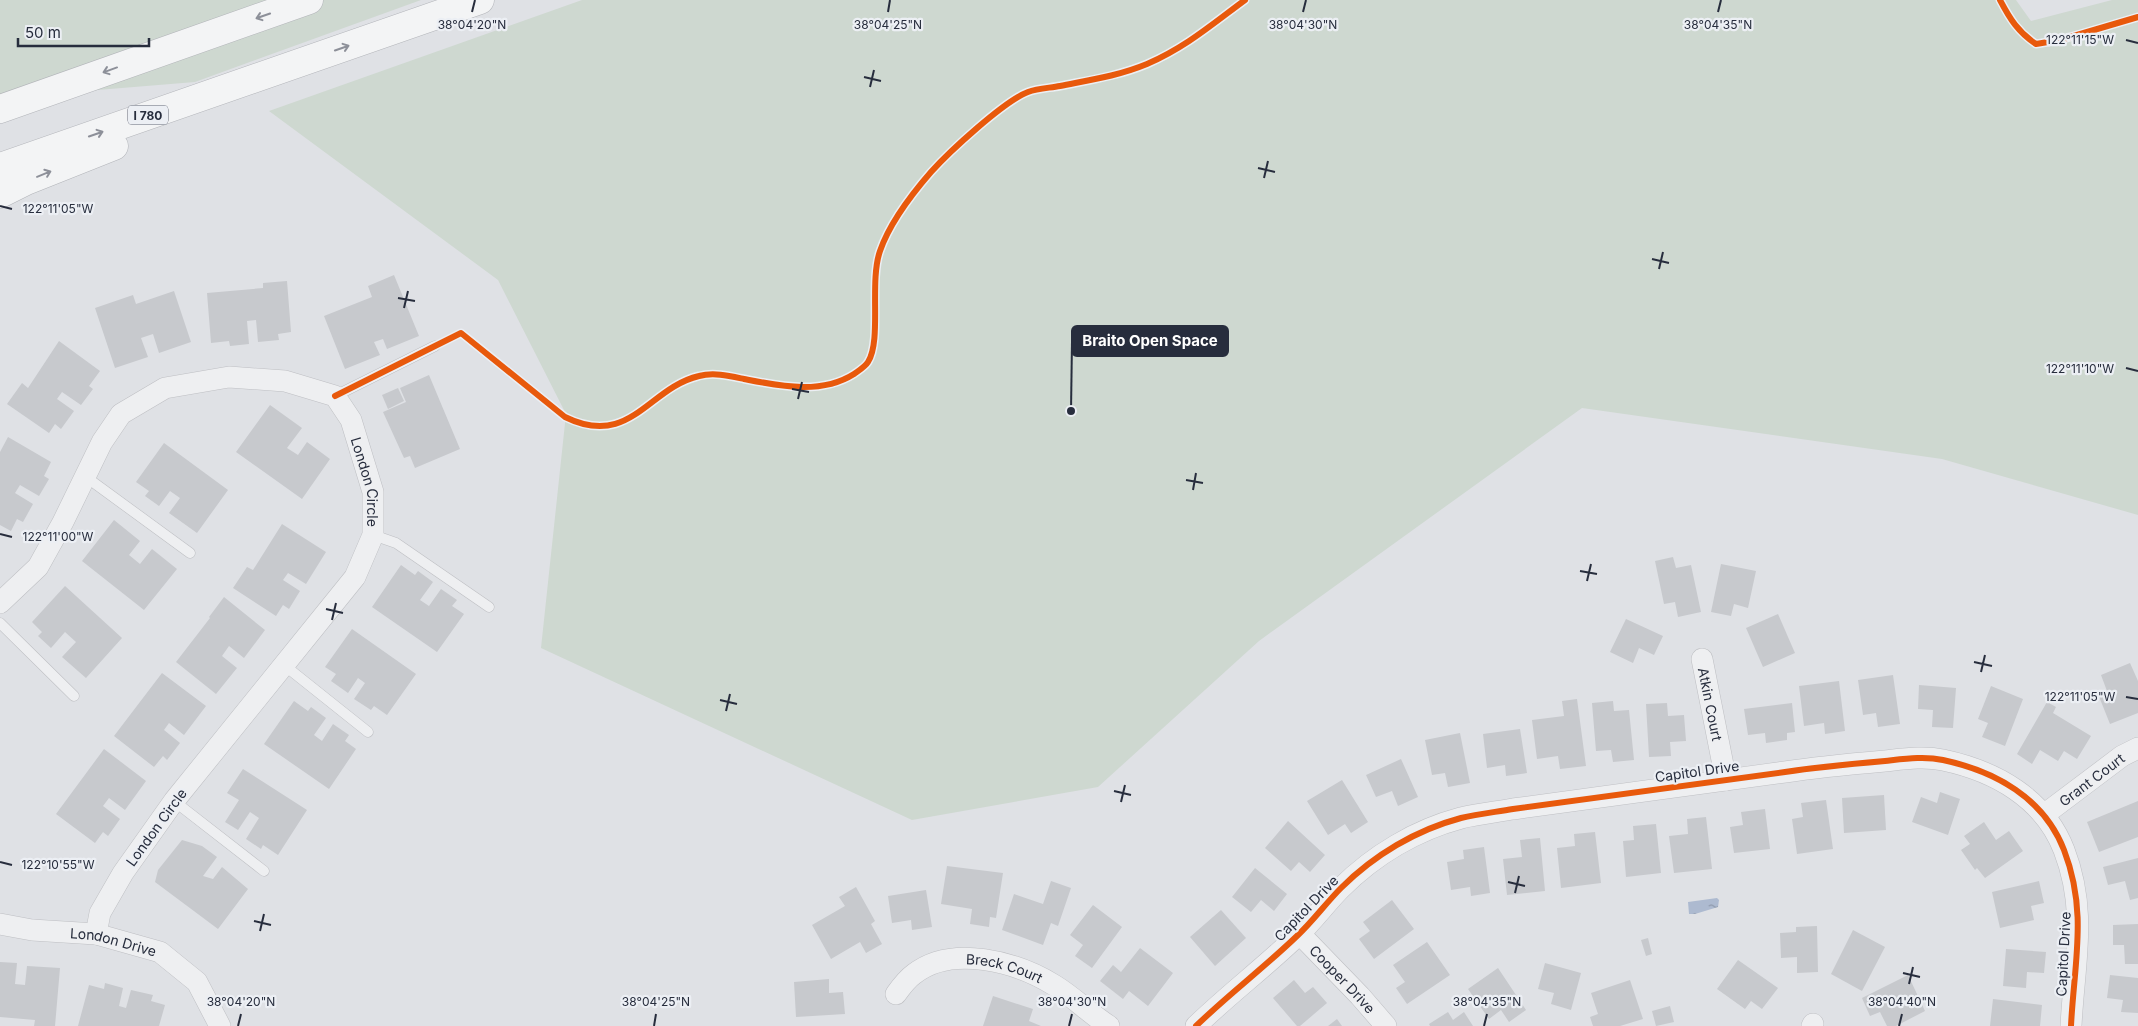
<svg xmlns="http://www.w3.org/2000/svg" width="2138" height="1026" viewBox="0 0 2138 1026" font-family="Inter,sans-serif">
<defs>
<pattern id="water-ripples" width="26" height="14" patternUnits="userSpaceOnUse" patternTransform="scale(1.25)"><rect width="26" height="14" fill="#adbad0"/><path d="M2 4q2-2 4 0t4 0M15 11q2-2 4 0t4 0" fill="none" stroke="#8d98aa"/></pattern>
</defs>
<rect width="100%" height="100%" fill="#dfe1e5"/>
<g fill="#ced8d0">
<polygon points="0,0 421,0 195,82 0,98"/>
<polygon points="582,0 2016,0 2031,21 2112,0 2138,0 2138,515 1942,459 1582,408 1259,641 1098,787 912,820 541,648 566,414 498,280 269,111"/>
</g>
<polygon fill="url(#water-ripples)" points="1717,898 1719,900 1718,907 1695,914 1689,914 1688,902"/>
<g fill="#c7c9cd">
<polygon points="394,275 419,336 387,349 383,339 374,342 380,355 345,369 324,316 372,297 368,286"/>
<polygon points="287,281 291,332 278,334 279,340 258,342 256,320 247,321 249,344 230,346 229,341 211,343 207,293 263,288 263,283"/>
<polygon points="174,291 191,342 159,353 153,334 141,338 148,357 115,368 95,308 133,295 136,304"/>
<polygon points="59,341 100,371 89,386 93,389 81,405 62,392 57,399 74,411 61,429 55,424 49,433 7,404 22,383 28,388"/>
<polygon points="429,375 460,449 415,468 410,456 404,458 383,412 406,402 400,388"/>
<polygon points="398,388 404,401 388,409 382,395"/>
<polygon points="270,405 302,428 287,448 298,455 307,442 330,459 302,499 236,452"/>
<polygon points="8,437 51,462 44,476 49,479 39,496 20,485 15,493 33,504 23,522 17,519 11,531 0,525 0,452"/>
<polygon points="164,443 228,490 197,533 169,513 180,498 170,491 159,506 145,496 149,491 136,482"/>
<polygon points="114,520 140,541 129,555 140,564 152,549 177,569 144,610 82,561"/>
<polygon points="282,524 326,552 306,584 288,573 283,580 300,591 289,609 283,605 276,616 233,588 247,567 253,570"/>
<polygon points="1673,557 1676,568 1691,565 1701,612 1678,617 1675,602 1664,604 1655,561"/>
<polygon points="1721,564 1756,571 1748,608 1734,604 1731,616 1711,612"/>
<polygon points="401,565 415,575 418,571 433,582 420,600 429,606 441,589 457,600 452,606 464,614 437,652 372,607"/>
<polygon points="65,586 122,638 86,678 62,657 76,642 65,632 51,648 38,636 42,632 32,622"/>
<polygon points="224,597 265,630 244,658 229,646 222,656 237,668 216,694 176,662 210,618 209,617"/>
<polygon points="1778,614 1795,653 1763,667 1746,628"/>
<polygon points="1626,619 1663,636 1654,655 1639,648 1633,663 1610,652"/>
<polygon points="352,629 416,674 387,715 374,706 371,710 354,699 365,683 358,678 348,693 331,681 336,674 325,667"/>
<polygon points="2130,663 2138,681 2138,713 2110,724 2098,694 2107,691 2101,675"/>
<polygon points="162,673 206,706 184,735 169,723 164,730 180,743 167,760 163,756 154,767 114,736"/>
<polygon points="1893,675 1900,724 1878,727 1876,713 1863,715 1858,680"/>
<polygon points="1839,681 1845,731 1825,734 1824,723 1804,726 1799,686"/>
<polygon points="1919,685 1956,688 1953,728 1932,727 1933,710 1918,709"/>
<polygon points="1991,686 2023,699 2005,746 1982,737 1988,723 1978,719"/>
<polygon points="1577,699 1586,766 1560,769 1558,756 1537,759 1532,720 1564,716 1562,701"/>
<polygon points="294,701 308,711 311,707 326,718 314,735 322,741 333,724 349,735 345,741 356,749 329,789 264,744"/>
<polygon points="1613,701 1614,711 1629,710 1634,760 1613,762 1611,750 1596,751 1592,703"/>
<polygon points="2047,702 2056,707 2053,713 2091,736 2077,759 2064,751 2058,761 2040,750 2032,764 2017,754"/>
<polygon points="1667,703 1668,716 1684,715 1686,741 1670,742 1671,756 1649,757 1646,704"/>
<polygon points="1792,703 1795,732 1787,733 1787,740 1766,743 1765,733 1748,735 1744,709"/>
<polygon points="1520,729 1527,773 1506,776 1505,765 1487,768 1483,734"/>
<polygon points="1460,733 1470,783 1448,787 1445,773 1432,775 1425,740"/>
<polygon points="104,749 146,781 125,810 109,798 103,806 120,819 108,836 103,832 95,843 56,814"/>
<polygon points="1401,759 1418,797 1398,806 1392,791 1376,797 1366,775"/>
<polygon points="243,769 307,810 278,855 263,845 261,849 246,839 259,818 250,812 238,830 225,822 239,800 227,793"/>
<polygon points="1342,780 1368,822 1351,833 1345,824 1328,835 1307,801"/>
<polygon points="1940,792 1960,799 1948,835 1912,822 1921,797 1937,803"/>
<polygon points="1884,795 1886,830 1844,833 1842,798"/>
<polygon points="1826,800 1833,849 1797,854 1792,819 1803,817 1801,803"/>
<polygon points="2138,801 2138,837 2099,852 2087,822"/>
<polygon points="1765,809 1770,849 1734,853 1730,827 1743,825 1741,812"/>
<polygon points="1706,817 1712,869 1674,873 1669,836 1688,834 1687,819"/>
<polygon points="1288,821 1325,855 1310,872 1299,862 1291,871 1265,848"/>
<polygon points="1984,822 1996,840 2009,831 2023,851 1985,878 1977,868 1975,870 1961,850 1970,844 1964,836"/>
<polygon points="1656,824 1661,873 1626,877 1623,841 1634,840 1633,826"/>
<polygon points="1595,832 1601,883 1561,888 1557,848 1575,846 1574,834"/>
<polygon points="1540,838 1545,891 1507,895 1503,859 1522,857 1520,840"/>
<polygon points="182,840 202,846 217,857 203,876 213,879 222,867 248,889 218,929 155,882 158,870"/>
<polygon points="1484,847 1490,893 1471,896 1470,887 1451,890 1447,862 1464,859 1463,850"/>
<polygon points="2138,858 2138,898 2130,900 2125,881 2108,885 2103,867"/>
<polygon points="947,866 1003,873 996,918 990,917 989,927 970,924 972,909 941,904"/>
<polygon points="1255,868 1287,894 1274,911 1261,900 1251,912 1232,897"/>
<polygon points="1051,881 1071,888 1058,926 1051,923 1043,945 1002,930 1014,894 1043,904"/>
<polygon points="2039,881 2044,903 2031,906 2034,920 2000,928 1992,892"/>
<polygon points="856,887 875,921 871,924 882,944 866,953 860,942 831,959 812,925 845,906 839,897"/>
<polygon points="926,890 932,927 912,930 911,920 892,923 888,896"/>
<polygon points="1392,900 1414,929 1374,959 1359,939 1370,931 1363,922"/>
<polygon points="1093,905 1122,927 1092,968 1075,956 1083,945 1070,935"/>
<polygon points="1221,910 1246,938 1215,966 1190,937"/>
<polygon points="2138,924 2138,964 2125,964 2124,945 2113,945 2113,925"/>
<polygon points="1817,926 1818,972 1797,973 1797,957 1781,958 1780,933 1796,932 1796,927"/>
<polygon points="1853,930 1885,947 1862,991 1831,974"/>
<polygon points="1648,938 1652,954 1646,956 1641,940"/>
<polygon points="1427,942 1450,975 1407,1004 1396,988 1405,982 1393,965"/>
<polygon points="1140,948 1173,973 1148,1006 1129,991 1123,999 1100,981 1113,965 1121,972"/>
<polygon points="2006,949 2046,952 2044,973 2027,972 2026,988 2003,986"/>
<polygon points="1738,960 1778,988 1762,1009 1751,1001 1745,1009 1717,989"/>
<polygon points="0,962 17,963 15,984 25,985 27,966 60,968 55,1026 34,1026 35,1020 0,1017"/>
<polygon points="1545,963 1581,973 1571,1010 1551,1004 1554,993 1538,989"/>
<polygon points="1498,968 1526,1010 1509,1022 1501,1010 1489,1019 1468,989"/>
<polygon points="1908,975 1925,1011 1896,1026 1887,1026 1880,1012 1870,1016 1862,998"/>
<polygon points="2110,975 2138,978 2138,1013 2121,1012 2123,1000 2107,998"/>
<polygon points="829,979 829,993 843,992 845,1014 796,1017 794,982"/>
<polygon points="1294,980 1305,993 1313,987 1327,1003 1300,1026 1297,1026 1273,998"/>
<polygon points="1630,980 1643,1019 1620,1026 1593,1026 1590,1017 1598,1014 1591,993"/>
<polygon points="105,983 123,988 119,1006 126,1008 131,990 153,995 151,1001 165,1005 159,1026 78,1026 89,985 104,989"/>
<polygon points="993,996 1033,1009 1029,1021 1041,1026 983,1026"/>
<polygon points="1993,999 2042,1005 2040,1026 1990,1026"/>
<polygon points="1670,1006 1674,1022 1656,1026 1652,1011"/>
<polygon points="1448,1012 1453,1020 1464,1012 1473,1026 1430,1026 1429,1024"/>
<polygon points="1337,1019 1342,1026 1328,1026"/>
</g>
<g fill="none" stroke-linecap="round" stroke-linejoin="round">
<g stroke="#bebfc3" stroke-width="11">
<g id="lane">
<polyline points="335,396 435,346"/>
<polyline points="86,477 190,553"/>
<polyline points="373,535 396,543 489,607"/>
<polyline points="0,623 74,696"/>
<polyline points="284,665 368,732"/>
<polyline points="174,801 264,871"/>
</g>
</g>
<g stroke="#bebfc3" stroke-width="22">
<g id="street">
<path id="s1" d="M0,603L38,567L63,522L102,442L121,414L165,388L229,377L285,381L335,396L351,420L373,492V535L355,577L174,801L123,873L100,913L96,934"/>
<path id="s2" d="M1702,659L1726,780"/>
<path id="s3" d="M2045,814L2122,756L2138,748"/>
<path id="s4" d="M0,924L32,930L96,934L160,952L197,982L220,1026"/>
<path id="s5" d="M1300,934L1360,996L1386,1026"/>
<path id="s6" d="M896,994C901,987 907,979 914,974C952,944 1017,962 1054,985C1074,997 1090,1014 1109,1026"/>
<path d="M1196,1026C1229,994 1265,967 1298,935C1313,921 1326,903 1341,888C1374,855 1416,830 1461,818C1478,814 1496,812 1513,809C1604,797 1695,785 1785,772C1818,767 1851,764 1885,761C1904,759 1924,756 1943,760C1995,771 2044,798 2064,850C2088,912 2074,963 2071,1026"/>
<polyline points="1812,1026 1813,1024"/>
</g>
</g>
<g stroke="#b2b4b9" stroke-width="29">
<g id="highway">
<polyline points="0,109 309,0"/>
<polyline points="0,167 480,0"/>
<polyline points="0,194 26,181 114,146"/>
</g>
</g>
<use href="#lane" stroke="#eeeff1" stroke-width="10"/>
<use href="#street" stroke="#eeeff1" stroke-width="21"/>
<use href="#highway" stroke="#f3f4f5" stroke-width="28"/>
<g stroke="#eceff4" stroke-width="9">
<g id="cycleway">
<path d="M2000,0C2010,19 2018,32 2036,44L2060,40L2138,17"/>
<path d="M335,396L461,333L565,417C630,449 648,388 699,376C714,372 730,376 744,379C780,386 821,395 854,374C858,371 865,367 868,362C882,340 869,282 880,251C890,222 911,195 931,172C949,152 1004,101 1028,92C1038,88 1050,88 1060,86C1090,80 1118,76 1147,64C1186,47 1211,25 1245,0"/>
<path d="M1196,1026C1229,994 1265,967 1298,935C1313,921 1326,903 1341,888C1374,855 1416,830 1461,818C1478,814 1496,812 1513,809C1604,797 1695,785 1785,772C1818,767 1851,764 1885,761C1904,759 1924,756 1943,760C1995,771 2044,798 2064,850C2088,912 2074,963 2071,1026"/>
</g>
</g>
<use href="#cycleway" stroke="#e8590c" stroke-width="6"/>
</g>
<defs><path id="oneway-shaft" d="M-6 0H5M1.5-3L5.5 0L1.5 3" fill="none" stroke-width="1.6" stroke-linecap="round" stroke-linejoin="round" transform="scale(1.25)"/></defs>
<g stroke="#8d9099">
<use href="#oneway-shaft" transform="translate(263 16) rotate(161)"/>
<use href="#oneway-shaft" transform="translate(342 48) rotate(-19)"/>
<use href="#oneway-shaft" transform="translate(110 70) rotate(160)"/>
<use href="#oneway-shaft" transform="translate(96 134) rotate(-19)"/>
<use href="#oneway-shaft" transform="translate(44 174) rotate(-22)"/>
</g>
<path fill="none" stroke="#272d3d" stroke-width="2" d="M472,12L475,0M888,12L890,0M1303,12L1306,0M1718,12L1721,0M2126,40L2138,43M864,77L881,81M870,87L874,70M1258,168L1275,172M1264,178L1268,161M0,206L12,209M1652,259L1669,263M1659,269L1663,252M398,298L415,301M404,308L408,291M2126,368L2138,371M792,389L809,392M798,399L802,382M1186,480L1203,483M1193,490L1196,473M0,534L12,537M1580,571L1597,574M1587,581L1591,564M326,609L343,613M332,620L336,603M1974,662L1992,666M1981,672L1985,655M2126,697L2138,699M720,700L737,704M726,711L730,694M1114,791L1131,795M1121,802L1125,785M0,862L12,865M1508,882L1525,886M1515,893L1519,876M254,921L271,925M260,931L264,914M1903,973L1920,977M1909,984L1913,967M238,1026L241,1014M654,1026L656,1014M1069,1026L1072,1014M1484,1026L1487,1014M1899,1026L1902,1014"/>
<g text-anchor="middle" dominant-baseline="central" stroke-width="4.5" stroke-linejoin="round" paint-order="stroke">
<rect fill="#eceff4" stroke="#626774" stroke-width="1" x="128" y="105.5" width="40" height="19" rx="4"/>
<g font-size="12" font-weight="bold" fill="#272d3d">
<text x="148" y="115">I 780</text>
</g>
<g font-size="14" fill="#272d3d" stroke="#eceff4">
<text stroke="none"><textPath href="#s1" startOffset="544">London Circle</textPath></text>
<text stroke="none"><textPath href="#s2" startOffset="46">Atkin Court</textPath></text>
<text transform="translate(1697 771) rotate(-8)">Capitol Drive</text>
<text stroke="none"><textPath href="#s3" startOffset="58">Grant Court</textPath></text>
<text transform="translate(156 827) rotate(-54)">London Circle</text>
<text transform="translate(1306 908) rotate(-46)">Capitol Drive</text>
<text stroke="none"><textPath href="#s4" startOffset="115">London Drive</textPath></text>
<text transform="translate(2063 954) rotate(-87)">Capitol Drive</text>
<text stroke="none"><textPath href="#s6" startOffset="122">Breck Court</textPath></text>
<text stroke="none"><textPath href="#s5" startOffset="62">Cooper Drive</textPath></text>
</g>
</g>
<g font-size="12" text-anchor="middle" fill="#272d3d" stroke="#eceff4" stroke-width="4.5" stroke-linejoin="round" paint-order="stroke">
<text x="472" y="29">38°04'20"N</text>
<text x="888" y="29">38°04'25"N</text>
<text x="1303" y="29">38°04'30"N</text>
<text x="1718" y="29">38°04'35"N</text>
<text x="2080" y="44">122°11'15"W</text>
<text x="58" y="213">122°11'05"W</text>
<text x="2080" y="373">122°11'10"W</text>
<text x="58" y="541">122°11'00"W</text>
<text x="2080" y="701">122°11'05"W</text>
<text x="58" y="869">122°10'55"W</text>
<text x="241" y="1006">38°04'20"N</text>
<text x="656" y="1006">38°04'25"N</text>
<text x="1072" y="1006">38°04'30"N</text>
<text x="1487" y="1006">38°04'35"N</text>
<text x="1902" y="1006">38°04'40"N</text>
</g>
<path fill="none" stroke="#272d3d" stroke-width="2" d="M1071 411L1072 341"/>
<circle fill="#272d3d" stroke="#eceff4" stroke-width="2" cx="1071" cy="411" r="5"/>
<rect fill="#272d3d" stroke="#272d3d" stroke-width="2" x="1072" y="326" width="156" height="30" rx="5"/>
<g font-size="15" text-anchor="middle" font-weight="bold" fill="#fff">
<text x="1150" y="346">Braito Open Space</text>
</g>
<path d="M18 38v8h131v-8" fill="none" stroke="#272d3d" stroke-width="2.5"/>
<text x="25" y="38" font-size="15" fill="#272d3d" stroke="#eceff4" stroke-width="4" paint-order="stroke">50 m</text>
</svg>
